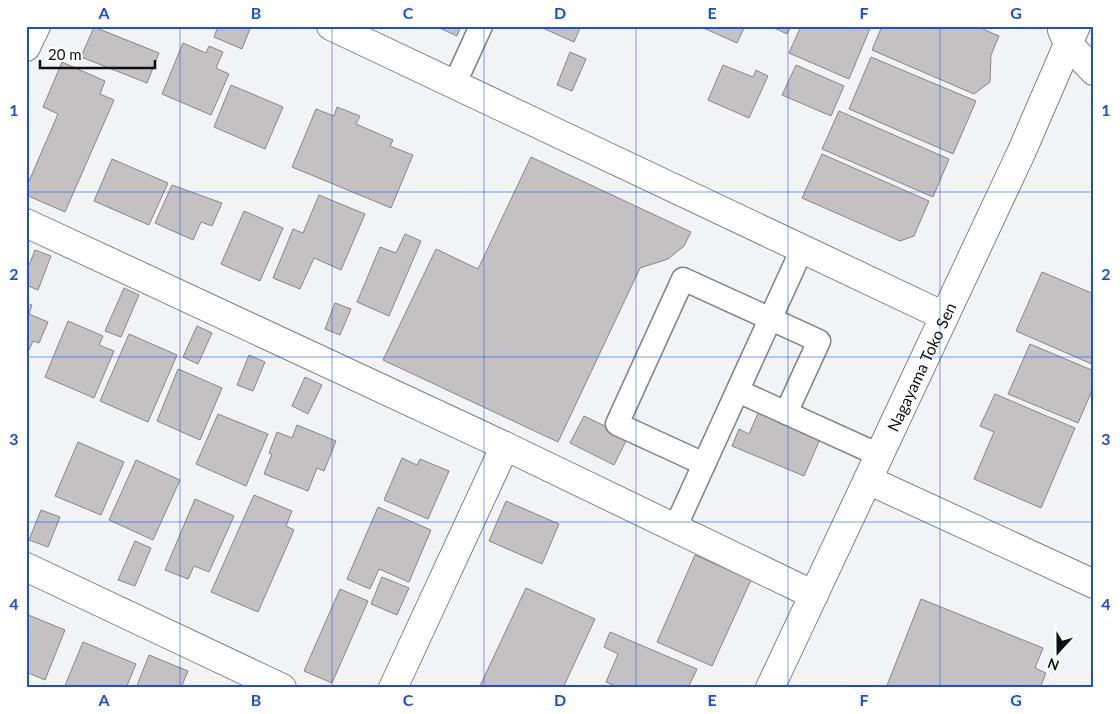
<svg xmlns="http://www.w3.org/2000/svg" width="1120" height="714" viewBox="0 0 1120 714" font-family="Lato,sans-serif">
<rect width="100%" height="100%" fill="#f1f3f5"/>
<g fill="#c3c1c2" stroke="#888587">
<polygon points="218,26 251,26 242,49 214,37"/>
<polygon points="435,26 461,26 457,36"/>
<polygon points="538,26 581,26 574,42"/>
<polygon points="699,26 745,26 737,43"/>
<polygon points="770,26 791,26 787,34"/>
<polygon points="801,26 871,26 849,79 789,53"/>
<polygon points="882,26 976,26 999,36 991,55 990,82 974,94 872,50"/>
<polygon points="94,27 159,53 147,83 81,57"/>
<polygon points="183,43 206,53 209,46 223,52 216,68 229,74 211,115 162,94"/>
<polygon points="570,52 586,59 572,91 557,85"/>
<polygon points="871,57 976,101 953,154 849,109"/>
<polygon points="62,62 105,81 100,94 114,100 65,212 26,195 26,188 58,114 43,107"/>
<polygon points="723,65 753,77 756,70 768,76 749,118 708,100"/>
<polygon points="796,65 844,86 831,116 782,95"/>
<polygon points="231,85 283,107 265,149 214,127"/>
<polygon points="337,107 360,116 356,124 393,140 390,146 413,155 391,208 292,167 316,109 334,116"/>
<polygon points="839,111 949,159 933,197 822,149"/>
<polygon points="822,154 929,201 914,236 900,241 802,198"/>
<polygon points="531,157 691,232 684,246 668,259 640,268 558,442 383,360 436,249 478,269"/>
<polygon points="112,159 168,183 149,225 94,201"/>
<polygon points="172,185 222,203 212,226 201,222 193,240 155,223"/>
<polygon points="319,195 365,214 341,270 314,258 300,289 273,278 293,229 303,233"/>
<polygon points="244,211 283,228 260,281 221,264"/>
<polygon points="405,234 421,241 389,316 357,302 380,247 396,253"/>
<polygon points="35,250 51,256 38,290 26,285 26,273"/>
<polygon points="1042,272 1094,294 1094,365 1016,331"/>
<polygon points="124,288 139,295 121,337 105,331"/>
<polygon points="26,303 32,305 29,314 48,322 39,343 33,341 26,356"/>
<polygon points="335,303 351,309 340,335 325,329"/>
<polygon points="68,321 103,336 99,345 114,351 94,398 45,377"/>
<polygon points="197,326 212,333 198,364 183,357"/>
<polygon points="129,334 177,355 148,422 100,401"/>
<polygon points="1030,344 1094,371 1094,386 1078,423 1008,394"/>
<polygon points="249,355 265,362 253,391 237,385"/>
<polygon points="178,369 222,388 200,440 157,421"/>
<polygon points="305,377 322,385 308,414 292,406"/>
<polygon points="995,394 1075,428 1041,508 974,479 994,432 980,426"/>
<polygon points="759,411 821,437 804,476 732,446 739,429 749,434"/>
<polygon points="218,414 268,434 246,486 196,464"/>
<polygon points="584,416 628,437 614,465 570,443"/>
<polygon points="297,425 336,441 324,471 317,468 308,491 264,474 272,454 269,453 277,432 292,438"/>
<polygon points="78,442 124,462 101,515 55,496"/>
<polygon points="402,458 417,465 420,459 449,471 428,519 384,500"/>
<polygon points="136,460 180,480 153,540 109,520"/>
<polygon points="254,495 292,511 286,526 294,530 258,612 211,592"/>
<polygon points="195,499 234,516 209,572 194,566 188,579 165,570"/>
<polygon points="506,501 559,524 542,564 489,541"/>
<polygon points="378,507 431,530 409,582 379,569 370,589 347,579"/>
<polygon points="41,510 60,517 48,547 29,540"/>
<polygon points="135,541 151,548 135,586 118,580"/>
<polygon points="695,555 751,580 712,666 657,642"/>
<polygon points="382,577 409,588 397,615 371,604"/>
<polygon points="526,588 595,619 563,688 479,688"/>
<polygon points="340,589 368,601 332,683 304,671"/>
<polygon points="921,599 1043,648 1035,668 1046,673 1040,688 886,688"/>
<polygon points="26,614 65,630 45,680 26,672"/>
<polygon points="610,632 697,669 688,688 620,688 606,682 618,654 604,647"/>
<polygon points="83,642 136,664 126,688 64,688"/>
<polygon points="149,655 188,671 181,688 136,688"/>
</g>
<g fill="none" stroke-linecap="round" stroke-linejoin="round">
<g stroke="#818284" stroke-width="25">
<g id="service">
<polyline points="455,83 481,26"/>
<polyline points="738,391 879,455"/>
<polyline points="704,464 617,424 683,279 819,341 786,413"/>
<polyline points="675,528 802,249"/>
</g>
</g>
<g stroke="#818284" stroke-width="30">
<g id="minor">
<polyline points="331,26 944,316"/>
<polyline points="26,47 36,26"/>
<polyline points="26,223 505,446 814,595"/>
<polyline points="868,480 1094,584"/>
<polyline points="26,567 282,688"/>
<polyline points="393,688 505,446"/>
</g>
</g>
<g stroke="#818284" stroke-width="30">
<g id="tertiary">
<polyline points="1062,30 1068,44 1094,71"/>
<path id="s1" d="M770,688L1021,153L1076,26"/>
</g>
</g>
<use href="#service" stroke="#fff" stroke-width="22"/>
<use href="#minor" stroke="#fff" stroke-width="28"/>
<use href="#tertiary" stroke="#fff" stroke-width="28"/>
</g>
<path fill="none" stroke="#1d4ed8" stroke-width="1" stroke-opacity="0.55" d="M180,26V688M332,26V688M484,26V688M636,26V688M788,26V688M940,26V688M26,192H1094M26,357H1094M26,522H1094"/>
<g text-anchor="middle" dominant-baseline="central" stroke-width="5" stroke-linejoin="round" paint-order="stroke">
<g font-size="16" fill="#0d0e0f" stroke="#fff">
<text stroke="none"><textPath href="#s1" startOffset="355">Nagayama Toko Sen</textPath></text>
</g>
</g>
<rect width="1120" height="714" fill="none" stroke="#ffffff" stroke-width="55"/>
<g transform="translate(1058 652) rotate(201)" stroke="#ffffff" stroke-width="4" paint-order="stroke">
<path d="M0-4L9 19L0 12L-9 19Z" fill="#0d0e0f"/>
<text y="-8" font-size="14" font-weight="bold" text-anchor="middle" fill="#0d0e0f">N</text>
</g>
<path d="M40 60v8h115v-8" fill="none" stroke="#0d0e0f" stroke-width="2.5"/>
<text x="48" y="60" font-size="15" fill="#0d0e0f" stroke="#ffffff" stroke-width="4" paint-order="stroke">20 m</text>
<rect x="28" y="28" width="1064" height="658" fill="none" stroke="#1d4ed8" stroke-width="2"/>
<g font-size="16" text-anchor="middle" font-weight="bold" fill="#1d4ed8">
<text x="104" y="19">A</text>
<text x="256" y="19">B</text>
<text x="408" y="19">C</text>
<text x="560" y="19">D</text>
<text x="712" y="19">E</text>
<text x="864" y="19">F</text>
<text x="1016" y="19">G</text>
<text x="14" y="116">1</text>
<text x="1106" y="116">1</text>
<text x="14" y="280">2</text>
<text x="1106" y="280">2</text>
<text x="14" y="445">3</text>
<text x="1106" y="445">3</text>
<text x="14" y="610">4</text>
<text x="1106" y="610">4</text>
<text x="104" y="706">A</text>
<text x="256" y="706">B</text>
<text x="408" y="706">C</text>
<text x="560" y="706">D</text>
<text x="712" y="706">E</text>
<text x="864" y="706">F</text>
<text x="1016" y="706">G</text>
</g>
</svg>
